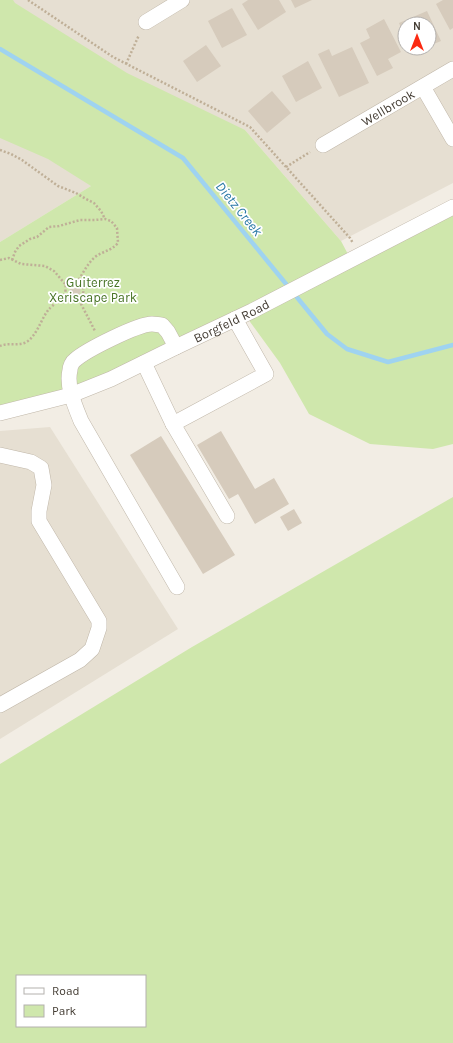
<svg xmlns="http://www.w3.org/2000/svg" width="453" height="1043" viewBox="0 0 453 1043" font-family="Karla,sans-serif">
<rect width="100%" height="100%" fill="#f2ede4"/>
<g fill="#e6dfd2" fill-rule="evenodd">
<path d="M0,0H453V183L341,241L245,130L91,186L0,242ZM405,24H429V48H405Z"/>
<polygon points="50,427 178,629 0,739 0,431"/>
</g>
<g fill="#cfe7ac" fill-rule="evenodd">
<polygon points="0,0 13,0 15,3 127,73 245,130 341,241 351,260 453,207 453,444 433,449 370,444 309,414 280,363 245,315 111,379 0,413 0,242 91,186 48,159 0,138"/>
<path d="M453,497V1043H0V764L192,647ZM17,976H145V1026H17Z"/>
</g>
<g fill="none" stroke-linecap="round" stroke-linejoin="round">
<polyline stroke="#9fd3f0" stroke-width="4.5" points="0,49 183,158 327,334 347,349 388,362 453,345"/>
</g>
<g fill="#d6cbbc">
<polygon points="248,0 279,0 286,12 258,30 242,4"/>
<polygon points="291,0 312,0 295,8"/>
<polygon points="443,0 453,0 453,28 450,30 436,4"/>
<polygon points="232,8 247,35 222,48 208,21"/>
<polygon points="427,11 441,41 429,46 429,24 405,24 405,37 399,23"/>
<polygon points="384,19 401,52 388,59 393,68 377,76 360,43 370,38 366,29"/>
<polygon points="206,45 221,66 197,82 183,61"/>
<polygon points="352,47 369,83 339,97 318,54 329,49 332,56"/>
<polygon points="410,48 425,48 412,53"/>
<polygon points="308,61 322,88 296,102 282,76"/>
<polygon points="272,91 291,113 267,133 248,111"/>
<circle cx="75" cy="291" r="5.5"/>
<polygon points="221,431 255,489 274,478 289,504 255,524 238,494 229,499 197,445"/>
<polygon points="161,436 235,555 203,574 130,455"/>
<polygon points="294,509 302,523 288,531 280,517"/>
</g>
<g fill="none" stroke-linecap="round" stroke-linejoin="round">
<g stroke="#c0b7a9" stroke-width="16">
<g id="minor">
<polyline points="146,22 182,0"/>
<polyline points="423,87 453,139"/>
<path id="s1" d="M323,145L453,69"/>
<path d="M176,347L168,332L162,325C159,325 155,324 152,324C138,324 86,350 75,360C72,362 70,367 70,370C66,386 75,406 81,421L177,587"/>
<polyline points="144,363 173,424 227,516"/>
<path id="s2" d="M0,413L71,395L111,379L176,347L252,311L453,207"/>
<polyline points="173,424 266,374 235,319"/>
<polyline points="0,455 31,462 41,468 44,485 39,511 39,521 99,621 99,628 92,649 80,660 0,705"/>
</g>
</g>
<g stroke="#bfaf97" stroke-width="2.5" stroke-dasharray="2 2" stroke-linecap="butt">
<polyline points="28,0 113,57 250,127 350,238 353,243"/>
<polyline points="126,64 139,35"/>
<polyline points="0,150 11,154 22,160 58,186 76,193 86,199 94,203 101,211 105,219"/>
<polyline points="286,167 310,152"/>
<path d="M0,260L9,258L21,264L45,266L54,271L66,285C65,287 66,292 65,294C63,297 52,306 49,309C41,319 38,333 28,341C20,347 9,342 0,346"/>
<path d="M12,260L15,252L19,246L30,239L37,237L49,227L59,226L80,220H95L105,219L111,221L117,228L118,243C111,251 103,251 95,257C88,263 83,273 78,281H72L66,285"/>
<path d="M78,281C85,287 85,293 79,300"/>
<polyline points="65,294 71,299 79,300 95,331"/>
</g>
<use href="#minor" stroke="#fff" stroke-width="15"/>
</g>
<g text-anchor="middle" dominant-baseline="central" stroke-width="3.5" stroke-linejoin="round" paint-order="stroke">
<g font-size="13" fill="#443d34" stroke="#fff">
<text stroke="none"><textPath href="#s1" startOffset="75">Wellbrook</textPath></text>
<text stroke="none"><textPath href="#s2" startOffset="250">Borgfeld Road</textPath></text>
</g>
<g font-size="13" fill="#497527" stroke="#fff">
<text x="93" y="282">Guiterrez<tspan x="93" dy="15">Xeriscape Park</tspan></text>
</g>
<g font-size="14" font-style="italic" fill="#2c7aa7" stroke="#fff">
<text transform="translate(239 209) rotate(51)">Dietz Creek</text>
</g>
</g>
<rect x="16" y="975" width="130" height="52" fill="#ffffff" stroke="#b4b1ae"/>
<rect x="24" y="988" width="20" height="6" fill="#ffffff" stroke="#b4b1ae"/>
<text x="52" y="995" font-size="12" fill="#443d34">Road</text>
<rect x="24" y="1005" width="20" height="12" fill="#cfe7ac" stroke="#b4b1ae"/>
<text x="52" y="1015" font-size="12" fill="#443d34">Park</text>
<g transform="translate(417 36)"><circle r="19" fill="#ffffff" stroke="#b4b1ae"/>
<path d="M0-3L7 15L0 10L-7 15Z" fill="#fb2a12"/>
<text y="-6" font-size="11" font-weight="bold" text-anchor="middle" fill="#443d34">N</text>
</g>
</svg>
